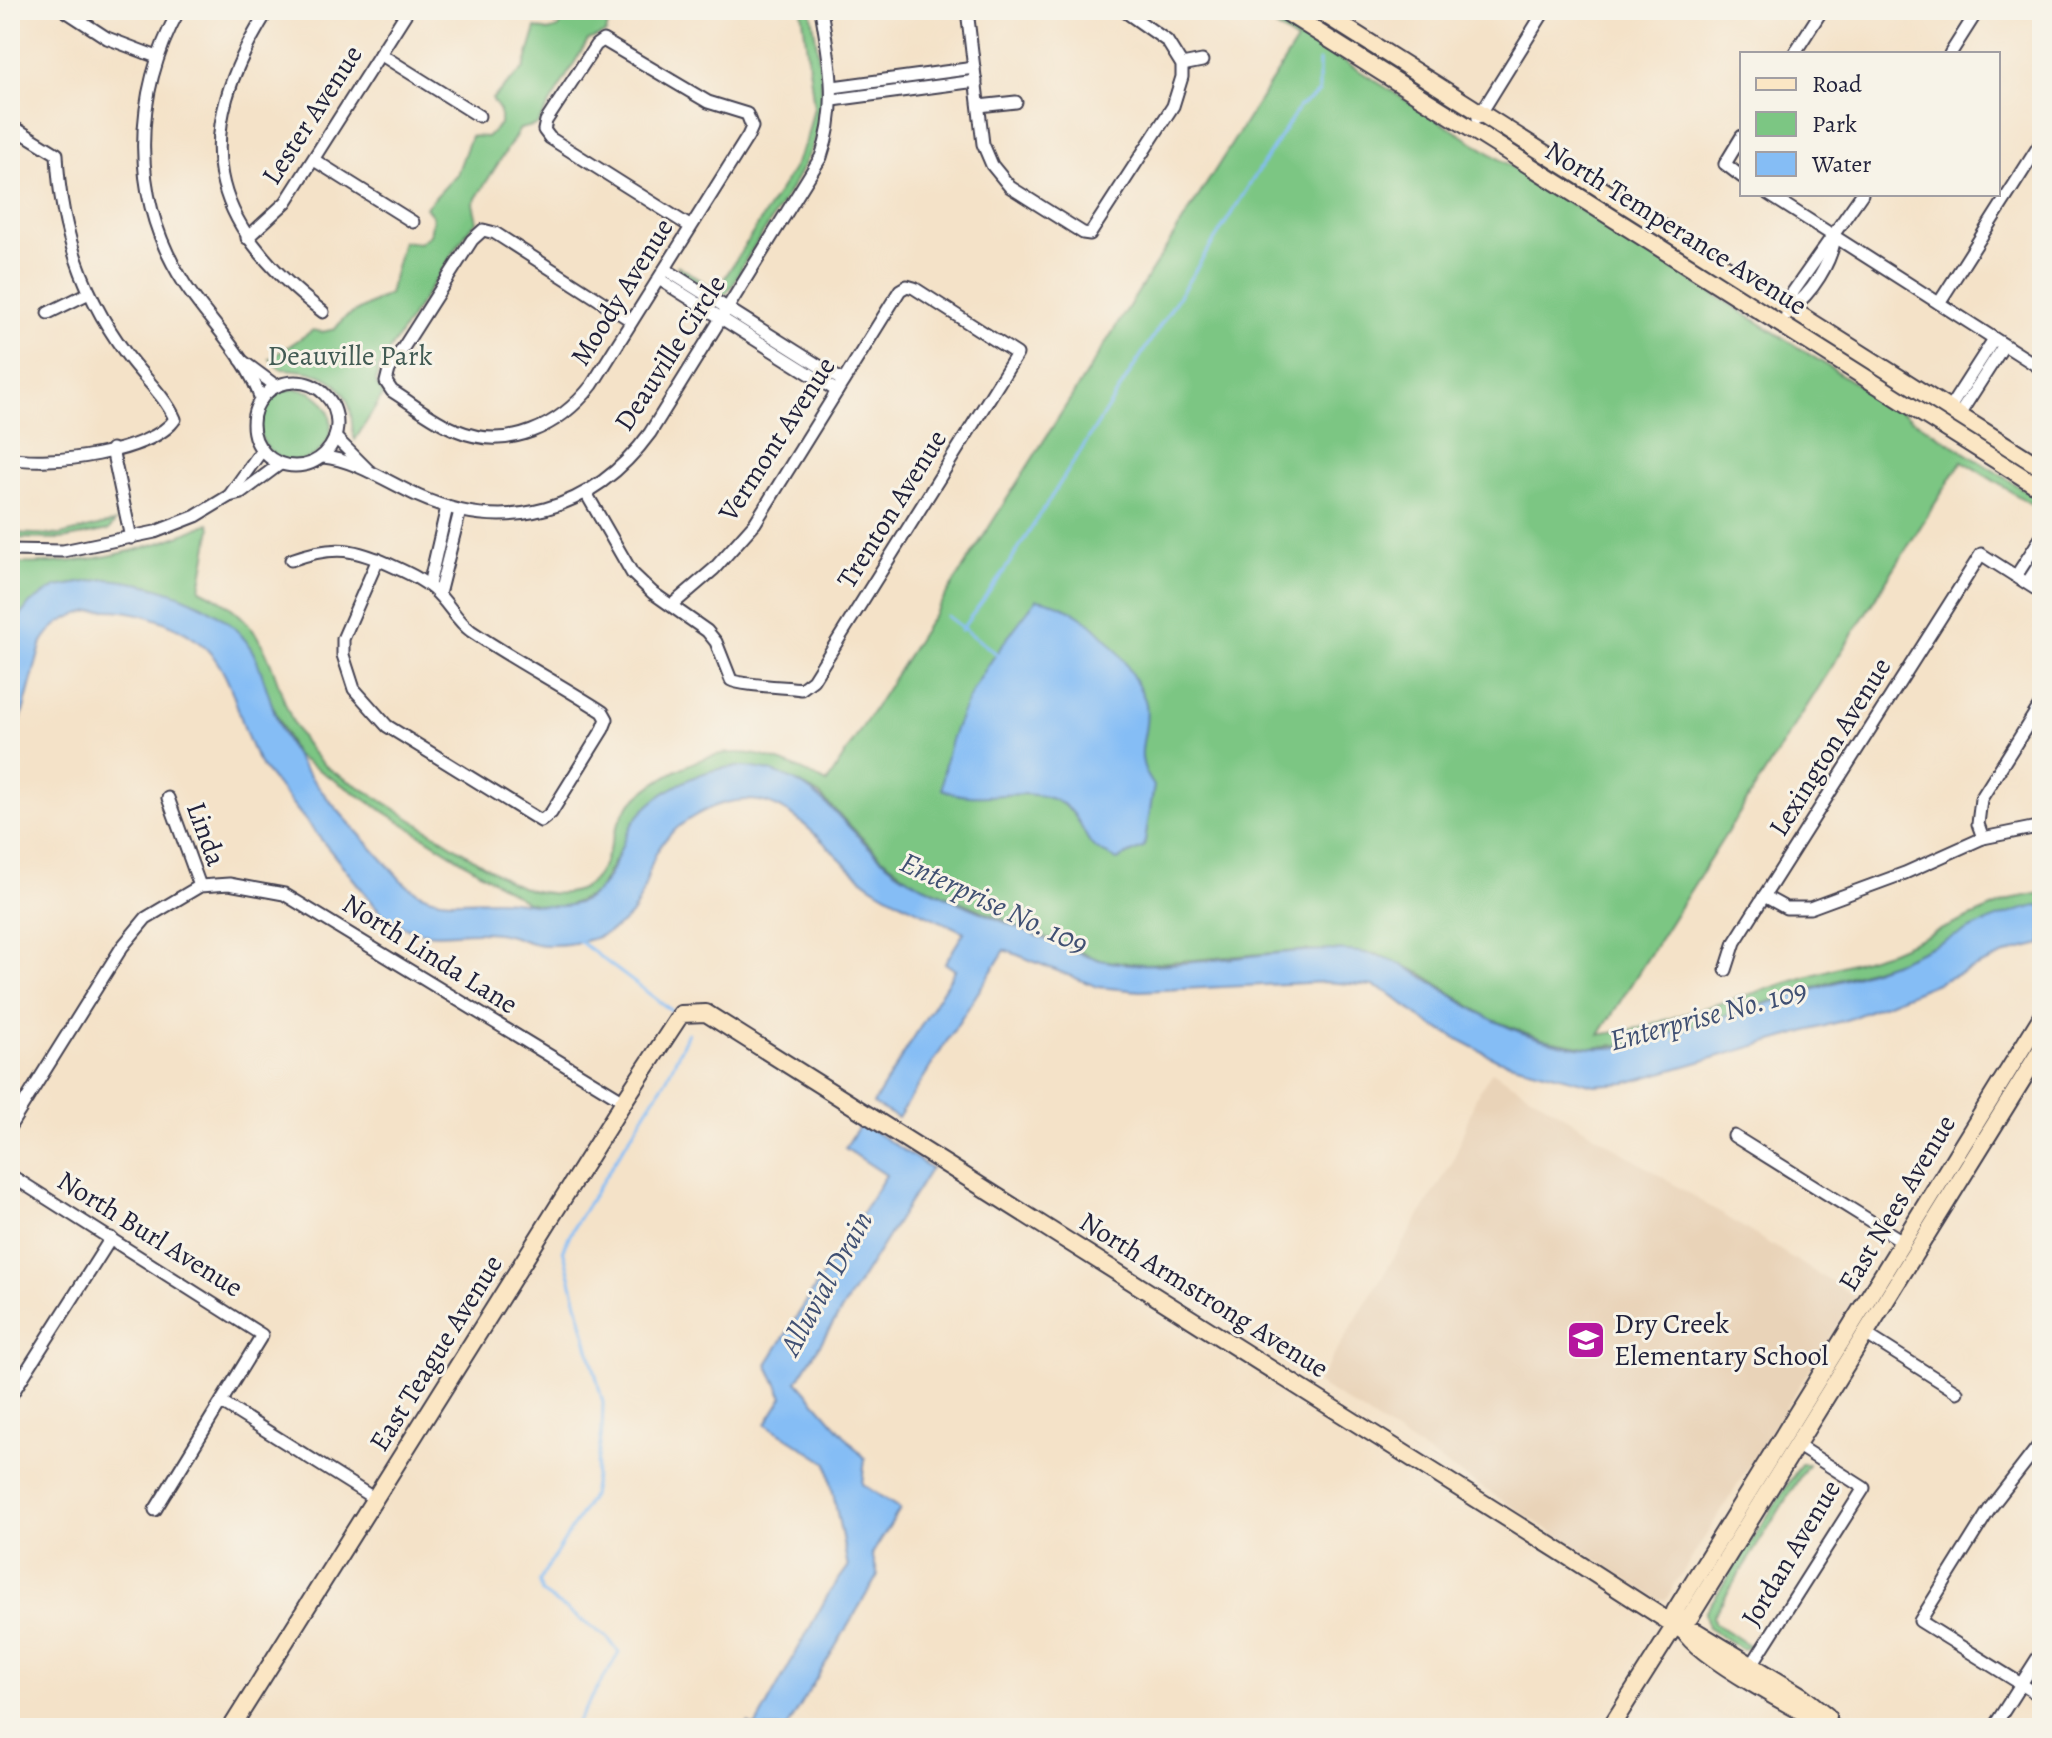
<svg xmlns="http://www.w3.org/2000/svg" width="2052" height="1738" viewBox="0 0 2052 1738" font-family="Alegreya,serif">
<rect width="100%" height="100%" fill="#f7f3e8"/>
<filter id="ink" filterUnits="userSpaceOnUse"><feTurbulence type="fractalNoise" baseFrequency=".0125" numOctaves="2"/><feDisplacementMap in="SourceGraphic" scale="16" xChannelSelector="R" yChannelSelector="G"/><feConvolveMatrix kernelMatrix="1 2 1 2 8 2 1 2 1" color-interpolation-filters="sRGB"/></filter>
<filter id="wash" filterUnits="userSpaceOnUse"><feTurbulence type="fractalNoise" baseFrequency=".006" numOctaves="4" result="noise"/><feDisplacementMap in="SourceGraphic" scale="32" xChannelSelector="R" yChannelSelector="G"/><feGaussianBlur stdDeviation="1.8" result="paint"/><feColorMatrix in="noise" values="0 0 0 0 0 0 0 0 0 0 0 0 0 0 0 0 0 1.4 0 .05"/><feComposite in="paint" operator="in"/></filter>
<g filter="url(#wash)">
<rect width="100%" height="100%" fill="#f4e2c8"/>
<polygon fill="#e9d3b8" points="1492,1071 1855,1297 1666,1599 1659,1600 1317,1383 1452,1163 1476,1097"/>
<g fill="#7cc683" stroke="#4f745f" stroke-width="2">
<path d="M567,10H612L606,33L588,40L537,125L520,129L473,203L477,222L469,229L378,368L376,383L383,395L355,440C351,430 353,420 350,409C341,374 310,370 280,369L270,359L313,330L322,332L335,329L344,318L389,294L403,241L419,243L430,235L433,217L426,207L457,174L471,136L487,137L500,124V111L492,99L524,68L536,28L548,31L558,28Z"/>
<path d="M802,10H811C829,114 830,128 772,219C760,239 743,260 735,282L726,294L719,296L681,272L677,265L717,290L793,169L806,141L814,107Z"/>
<path d="M1249,10H1263L2042,501V511L1962,461L1599,1035L1639,1028L1891,951L2015,898L2042,893V905L2001,917L1896,962L1854,975L1642,1042L1591,1048L1542,1039L1490,1019L1421,973L1376,954L1308,950L1146,964L1102,961L914,882L881,857L820,795L799,783L755,769L735,767L694,779L622,846L597,893L566,906L551,908L527,902L295,755L242,638L215,613L151,586L106,579L56,587L10,631L13,563C79,566 149,552 209,523L211,528L200,589C291,631 263,700 318,759C332,774 356,784 373,795C420,825 466,854 512,883C535,894 574,901 593,880C611,861 611,829 627,808C649,782 700,753 734,753C766,752 799,768 827,783L1297,41Z"/>
<circle cx="295" cy="425" r="36"/>
<polygon points="115,522 109,530 63,539 10,538 10,533 60,535"/>
<polygon points="1801,1464 1808,1464 1713,1616 1714,1623 1752,1647 1742,1649 1708,1628 1705,1613"/>
</g>
<g fill="#85bdf5" stroke="#547098" stroke-width="2">
<path d="M106,579C158,583 233,606 256,658C269,690 275,725 294,754C324,799 365,839 401,880C430,907 457,901 494,900C525,899 553,914 583,901C613,887 616,852 631,826C651,794 703,766 740,767C818,769 841,830 895,870C914,884 939,893 960,903C1002,921 1044,940 1086,956C1154,980 1272,945 1349,951C1396,954 1425,978 1463,1003C1500,1027 1547,1046 1591,1048C1630,1051 1670,1033 1706,1022C1770,1002 1835,985 1898,961C1945,943 1992,914 2042,905V944L2017,950L1849,1019L1626,1083L1594,1085L1498,1060L1427,1023L1389,993L1373,986L1326,982L1140,991L1098,987L1005,950L898,1118L873,1104L955,970L945,963L964,932C933,917 901,905 872,886C833,861 800,801 749,800C712,800 664,827 652,863C646,880 641,905 628,918C608,938 577,945 550,945C530,946 516,935 497,933C446,927 430,948 381,913L262,767C240,733 238,688 213,656C177,612 75,586 42,642L10,760L12,626L30,603L56,587Z"/>
<path d="M1037,599C1082,606 1116,642 1136,682C1139,688 1145,697 1146,704C1151,739 1129,751 1154,786L1144,847L1117,860C1109,855 1096,851 1091,844C1079,827 1078,811 1057,801C1022,784 976,807 942,789C945,717 994,654 1037,599Z"/>
<polygon points="861,1123 931,1168 797,1381 865,1459 862,1484 900,1509 872,1554 878,1575 787,1728 745,1728 748,1723 755,1727 829,1593 848,1567 827,1463 766,1424 783,1397 767,1364 886,1175 845,1148"/>
</g>
<g fill="none" stroke-linecap="round" stroke-linejoin="round">
<g stroke="#85bdf5" stroke-width="3">
<polyline points="947,616 997,654"/>
<polyline points="961,630 1003,573 1299,107 1319,92 1319,61"/>
<polyline points="579,941 672,1011"/>
<polyline points="573,1728 619,1653 608,1638 542,1593 539,1581 592,1496 602,1432 603,1403 563,1249 576,1223 667,1078 688,1033"/>
</g>
</g>
</g>
<g filter="url(#ink)">
<g fill="none" stroke-linecap="round" stroke-linejoin="round">
<g stroke="#423f50" stroke-width="15">
<g id="street">
<polyline points="64,10 107,38 157,57"/>
<path d="M179,10C132,96 130,199 184,283C209,322 247,355 261,400"/>
<path d="M268,10C189,137 205,221 323,312"/>
<polyline points="551,10 551,11"/>
<polyline points="967,10 983,144 992,165 1010,187 1083,233 1090,234 1173,106 1182,77 1182,65 1167,41 1123,10"/>
<polyline points="380,54 479,116"/>
<polyline points="1794,54 1822,10"/>
<polyline points="1950,54 1978,10"/>
<polyline points="1182,65 1202,61"/>
<polyline points="833,87 974,68"/>
<polyline points="833,100 976,81"/>
<polyline points="979,106 1016,102"/>
<polyline points="1478,118 1545,10"/>
<path d="M10,125L57,154C60,228 83,296 127,355C142,376 165,396 175,419C152,453 48,466 10,458"/>
<polyline points="1742,136 1725,164 1742,177"/>
<polyline points="314,160 413,222"/>
<polyline points="1768,194 2042,369"/>
<polyline points="247,238 286,202 408,10"/>
<polyline points="665,269 843,381"/>
<polyline points="659,279 837,391"/>
<polyline points="1939,303 2042,141"/>
<path d="M1790,309C1812,294 1831,263 1835,237"/>
<polyline points="48,313 89,293"/>
<polyline points="1787,314 1793,292 1862,194"/>
<path d="M632,321L495,233L483,230L472,240L389,370L386,382L392,391C413,404 433,421 456,430C508,452 560,426 592,385L748,136L752,127L747,114L708,102L603,40L596,45L546,121L544,130L550,138L691,227"/>
<polyline points="241,360 276,386"/>
<circle cx="295" cy="424" r="42"/>
<polyline points="1949,409 1994,339"/>
<polyline points="1959,415 2004,345"/>
<polyline points="335,437 369,471"/>
<polyline points="112,449 131,538"/>
<path d="M323,457C353,459 390,483 418,496C506,536 593,511 650,433L821,157C839,106 830,62 821,10"/>
<path d="M586,493L632,573L653,593L707,631L716,642L731,680C739,685 787,687 801,689L813,680L1017,354L914,288L907,286L900,290L755,523L714,569L672,605"/>
<polyline points="229,496 262,450"/>
<polyline points="10,550 63,551 155,532 196,516 229,496 241,493 280,464"/>
<path d="M291,560C335,544 355,548 397,568C410,574 423,580 434,590C448,602 456,620 471,631C514,660 560,684 603,712L607,719L603,729L551,813L541,821L387,726L354,689L343,655V639L378,559"/>
<polyline points="2016,576 2042,536"/>
<polyline points="2027,583 2042,560"/>
<polyline points="429,585 447,507"/>
<polyline points="439,594 460,511"/>
<polyline points="168,798 200,886"/>
<polyline points="1983,838 1978,824 1981,799 2042,702"/>
<polyline points="1764,896 1786,908 1810,908 1905,873 1983,838 2042,826"/>
<polyline points="1726,970 1735,942 1981,554 2042,593"/>
<polyline points="10,1126 122,947 146,918 200,886 229,884 284,894 624,1101"/>
<polyline points="1734,1136 1904,1242"/>
<polyline points="10,1175 262,1335 155,1510"/>
<polyline points="1867,1335 1957,1392"/>
<polyline points="10,1397 111,1238"/>
<polyline points="222,1403 375,1499"/>
<polyline points="2042,1441 1991,1507 1920,1621 2042,1697"/>
<polyline points="1751,1666 1864,1488 1798,1446"/>
<polyline points="1993,1728 2042,1651"/>
</g>
</g>
<g stroke="#423f50" stroke-width="20">
<g id="secondary">
<polyline points="1283,10 2042,489"/>
<polyline points="1318,10 2042,468"/>
<polyline points="1677,1622 1690,1617 2042,1048"/>
<polyline points="1685,1632 1697,1632 1802,1696 1827,1716"/>
<path d="M231,1728L624,1101L681,1014L706,1013L1564,1554L1685,1632C1698,1657 1805,1714 1834,1728"/>
<polyline points="1610,1728 1677,1622 1675,1611 2042,1016"/>
</g>
</g>
<use href="#street" stroke="#fff" stroke-width="11"/>
<use href="#secondary" stroke="#fbe6c4" stroke-width="16"/>
</g>
</g>
<defs>
<g id="school-square" transform="scale(2)"><rect x="-9" y="-9" width="18" height="18" rx="4" fill="#b5179e" stroke="#f7f3e8"/><path d="M0-5L7-2L0 1L-7-2ZM-4 1L0 2.5L4 1V4Q0 6-4 4Z" fill="#fff"/></g>
</defs>
<g fill-rule="evenodd">
<use href="#school-square" x="1586" y="1340"/>
</g>
<g text-anchor="middle" dominant-baseline="central" stroke-width="6" stroke-linejoin="round" paint-order="stroke">
<g font-size="28" fill="#22223b" stroke="#f7f3e8">
<text transform="translate(312 115) rotate(-57)">Lester Avenue</text>
<text transform="translate(1676 228) rotate(32)">North Temperance Avenue</text>
<text transform="translate(622 292) rotate(-58)">Moody Avenue</text>
<text transform="translate(670 353) rotate(-57)">Deauville Circle</text>
<text transform="translate(777 439) rotate(-57)">Vermont Avenue</text>
<text transform="translate(892 509) rotate(-58)">Trenton Avenue</text>
<text transform="translate(1830 747) rotate(-58)">Lexington Avenue</text>
<text transform="translate(206 834) rotate(70)">Linda</text>
<text transform="translate(430 954) rotate(32)">North Linda Lane</text>
<text transform="translate(1897 1203) rotate(-59)">East Nees Avenue</text>
<text transform="translate(150 1234) rotate(32)">North Burl Avenue</text>
<text transform="translate(1204 1295) rotate(32)">North Armstrong Avenue</text>
<text transform="translate(436 1353) rotate(-58)">East Teague Avenue</text>
<text transform="translate(1791 1553) rotate(-59)">Jordan Avenue</text>
</g>
<g font-size="28" fill="#425b54" stroke="#f7f3e8">
<text x="350" y="356">Deauville Park</text>
</g>
<g font-size="28" fill="#22223b" stroke="#f7f3e8" text-anchor="start">
<text x="1614" y="1324">Dry Creek<tspan x="1614" dy="32">Elementary School</tspan></text>
</g>
<g font-size="30" font-style="italic" fill="#405073" stroke="#f7f3e8">
<text transform="translate(994 903) rotate(25)">Enterprise No. 109</text>
<text transform="translate(1708 1015) rotate(-15)">Enterprise No. 109</text>
<text transform="translate(826 1283) rotate(-61)">Alluvial Drain</text>
</g>
</g>
<rect width="2052" height="1738" fill="none" stroke="#f7f3e8" stroke-width="40"/>
<rect x="1740" y="52" width="260" height="144" fill="#f7f3e8" stroke="#a29fa3" stroke-width="2"/>
<rect x="1756" y="78" width="40" height="12" fill="#fbe6c4" stroke="#a29fa3" stroke-width="2"/>
<text x="1812" y="92" font-size="24" fill="#22223b">Road</text>
<rect x="1756" y="112" width="40" height="24" fill="#7cc683" stroke="#a29fa3" stroke-width="2"/>
<text x="1812" y="132" font-size="24" fill="#22223b">Park</text>
<rect x="1756" y="152" width="40" height="24" fill="#85bdf5" stroke="#a29fa3" stroke-width="2"/>
<text x="1812" y="172" font-size="24" fill="#22223b">Water</text>
</svg>
